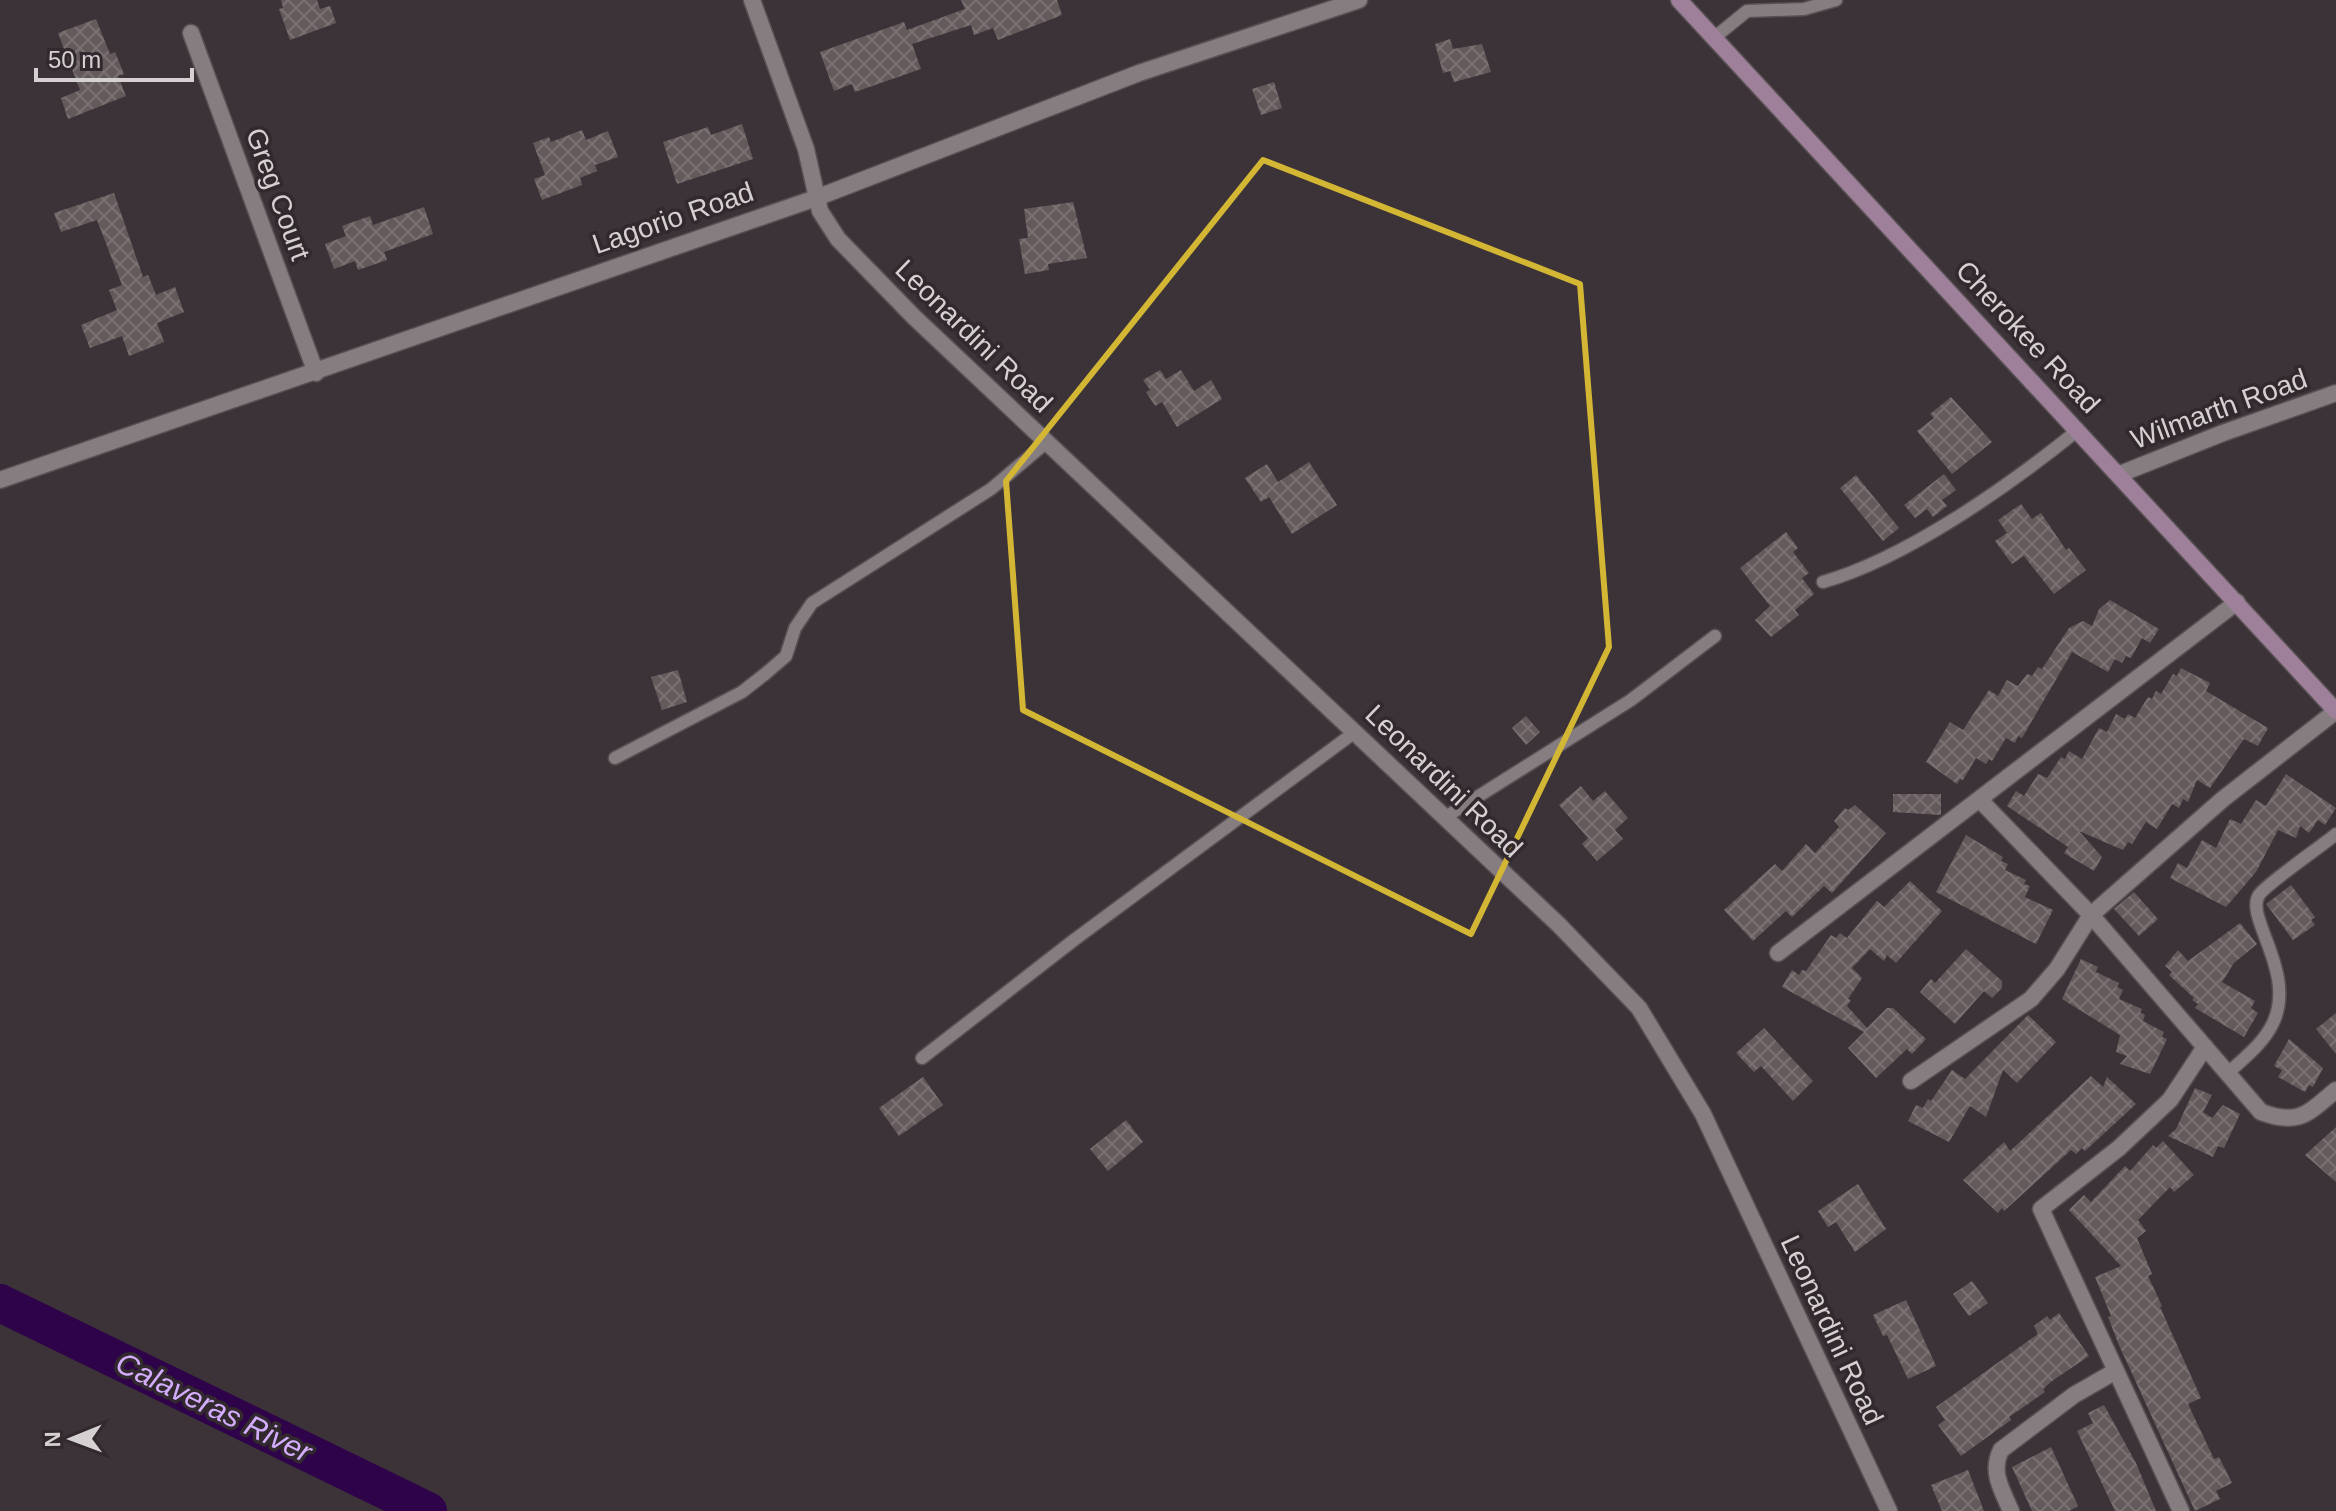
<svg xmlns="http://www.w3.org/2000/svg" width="2336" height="1511" viewBox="0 0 2336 1511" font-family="Arial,sans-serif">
<defs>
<pattern id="building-cross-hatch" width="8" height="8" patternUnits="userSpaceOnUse" patternTransform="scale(2)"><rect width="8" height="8" fill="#645a5b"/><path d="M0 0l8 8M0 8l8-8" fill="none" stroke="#797172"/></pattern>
</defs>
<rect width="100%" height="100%" fill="#3b3337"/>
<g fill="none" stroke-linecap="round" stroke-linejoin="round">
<polyline stroke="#2f034a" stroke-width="38" points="0,1303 428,1511"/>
</g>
<g fill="url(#building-cross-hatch)">
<polygon points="281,0 317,0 320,9 330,6 336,23 290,40 279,9 283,8"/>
<polygon points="961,0 1057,0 1062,15 998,40 993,28 974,35 971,25 912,44 921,69 855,92 852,84 834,91 820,52 904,22 907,30 965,9"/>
<polygon points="96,19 110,54 115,52 124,74 118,76 126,96 68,119 61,98 80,90 58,33"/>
<polygon points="1450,39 1453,49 1482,44 1491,72 1454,82 1450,71 1443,73 1435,44"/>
<polygon points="1274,82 1282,108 1261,115 1252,89"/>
<polygon points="742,124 753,159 677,184 663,142 708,127 711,135"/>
<polygon points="582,130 586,140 608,131 618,157 595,165 597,171 580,178 582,185 542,200 534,179 545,175 533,143 549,137 551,142"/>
<polygon points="114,193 143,277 148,275 156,295 175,287 184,312 157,323 164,342 129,356 122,336 90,348 81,325 117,310 109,290 122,285 97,220 61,232 54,213"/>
<polygon points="1073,202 1087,258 1048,264 1049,270 1025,274 1019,239 1028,238 1024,209"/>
<polygon points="424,207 433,234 384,252 387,260 358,270 355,261 334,269 325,244 346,236 342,226 370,216 373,225"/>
<polygon points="1160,370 1166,379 1181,370 1194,391 1211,380 1222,399 1177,427 1162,402 1155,406 1146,392 1150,390 1143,380"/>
<polygon points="1951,397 1992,442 1952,474 1917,431 1934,418 1930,414"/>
<polygon points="1309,462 1337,505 1292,534 1269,497 1261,502 1245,478 1267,464 1278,482"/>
<polygon points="1944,474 1956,490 1942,500 1947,506 1933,517 1927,509 1915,518 1904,505"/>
<polygon points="1856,475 1899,528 1883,541 1840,488"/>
<polygon points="2021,504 2032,519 2041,513 2066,550 2069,548 2086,570 2054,594 2024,556 2012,564 1995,541 2007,533 1998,520"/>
<polygon points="1786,532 1798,548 1793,552 1809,573 1802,578 1814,594 1795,610 1799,615 1771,637 1755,620 1770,606 1740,568"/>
<polygon points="2110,600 2159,629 2150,643 2142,638 2131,658 2126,656 2122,663 2115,659 2108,672 2072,652 2022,738 2018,736 2015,743 2006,738 1992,761 1989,759 1986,764 1976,758 1963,780 1960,779 1957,784 1926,762 1950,722 1963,730 1989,690 1998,696 2007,680 2018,686 2027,674 2032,676 2038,667 2042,669 2069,628 2083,621 2092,626 2099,609"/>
<polygon points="2181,668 2210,683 2206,691 2268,728 2258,746 2244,739 2210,788 2197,780 2188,802 2183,799 2179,808 2172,804 2157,829 2146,822 2132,844 2128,842 2123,850 2079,831 2102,857 2094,871 2064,853 2068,847 2007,806 2016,791 2024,796 2038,774 2047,778 2061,757 2065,759 2069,751 2082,759 2099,728 2107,732 2116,714 2125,719 2128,714 2135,718 2148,697 2152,699 2156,691 2161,694 2173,674 2177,676"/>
<polygon points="678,670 687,702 662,710 651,677"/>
<polygon points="1526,716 1540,732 1526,745 1512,728"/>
<polygon points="2286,774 2336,808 2325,825 2318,820 2309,833 2300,826 2296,838 2278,830 2256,872 2226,907 2170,878 2178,863 2187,868 2202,840 2216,848 2230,819 2241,824 2256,800 2266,806"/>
<polygon points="1581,786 1593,801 1605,791 1628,818 1615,830 1623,839 1597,861 1582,844 1588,838 1559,805"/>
<polygon points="1893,794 1941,794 1941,815 1893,812"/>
<polygon points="1855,805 1886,833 1832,893 1824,886 1792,917 1786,911 1753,941 1724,910 1775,864 1782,871 1806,844 1815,853 1839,827 1834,821 1845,808 1848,810"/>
<polygon points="1966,835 2003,857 2001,861 2008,864 2005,870 2026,880 2024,884 2030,886 2025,897 2053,910 2036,944 1936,892"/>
<polygon points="1910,881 1942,911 1896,963 1887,955 1884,961 1870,949 1852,968 1862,978 1848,999 1851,1000 1847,1006 1867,1028 1887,1008 1893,1008 1926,1039 1912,1054 1907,1049 1876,1078 1848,1048 1864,1032 1782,987 1792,970 1799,975 1802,970 1806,971 1831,935 1836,938 1840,933 1847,938 1877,901 1884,907"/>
<polygon points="2291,885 2315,917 2311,920 2315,925 2293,940 2266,904"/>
<polygon points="2134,892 2158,919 2139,936 2114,909"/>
<polygon points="2240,923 2257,944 2234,963 2222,982 2255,1001 2251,1008 2258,1013 2244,1037 2195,1008 2198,1004 2192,1000 2194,998 2169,975 2172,972 2165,966 2178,950 2188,961"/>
<polygon points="1966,949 2002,981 2002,988 1992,998 1984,991 1955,1024 1920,992 1931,979 1935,983"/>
<polygon points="2081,959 2098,967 2096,972 2119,983 2117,987 2123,990 2119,999 2142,1009 2140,1012 2145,1015 2143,1021 2164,1032 2162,1037 2167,1039 2150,1074 2120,1064 2127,1056 2116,1052 2120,1035 2062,999"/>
<polygon points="2336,1013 2336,1054 2316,1029"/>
<polygon points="2028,1015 2056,1042 2017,1083 2003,1070 1986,1117 1970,1106 1949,1142 1908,1121 1916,1105 1923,1108 1928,1099 1931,1101 1952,1070 1965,1079"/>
<polygon points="1764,1028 1813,1081 1793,1101 1761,1066 1754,1072 1736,1053"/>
<polygon points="2289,1039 2323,1068 2313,1087 2309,1085 2305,1092 2278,1077 2282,1070 2274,1066"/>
<polygon points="2091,1076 2103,1087 2107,1077 2136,1104 2085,1151 2082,1148 2076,1154 2071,1150 2004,1211 2002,1208 1998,1213 1963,1180 2004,1142 2010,1151"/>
<polygon points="923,1077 943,1105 899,1136 879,1108"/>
<polygon points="2195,1088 2212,1095 2203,1112 2212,1118 2223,1105 2240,1114 2224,1148 2218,1146 2213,1157 2168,1136 2176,1129"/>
<polygon points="1126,1120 1143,1142 1108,1171 1090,1149"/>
<polygon points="2336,1127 2336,1182 2305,1155"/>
<polygon points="2163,1141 2194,1175 2174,1192 2170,1187 2138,1220 2146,1231 2137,1238 2152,1274 2148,1276 2162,1306 2160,1307 2201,1398 2188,1404 2214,1459 2219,1457 2232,1483 2216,1491 2220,1499 2195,1511 2118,1343 2108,1317 2111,1316 2095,1277 2121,1266 2069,1210 2084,1195 2091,1202 2125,1166 2130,1171 2153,1145 2156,1148"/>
<polygon points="1858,1184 1886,1229 1855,1252 1836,1222 1828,1227 1818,1211"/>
<polygon points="1972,1281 1988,1303 1969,1316 1953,1294"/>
<polygon points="1906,1300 1936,1366 1908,1379 1887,1335 1883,1336 1873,1315"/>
<polygon points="2059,1313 2089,1356 2052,1381 2043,1389 2045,1392 2009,1417 2011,1420 1961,1456 1938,1425 1945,1420 1936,1407 2038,1334 2034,1326 2047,1316 2050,1320"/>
<polygon points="2104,1405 2136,1463 2156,1511 2115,1511 2077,1431 2093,1423 2088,1413"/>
<polygon points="2051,1447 2078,1506 2069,1511 2032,1511 2012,1467"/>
<polygon points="1968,1470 1984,1511 1942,1511 1931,1485"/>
</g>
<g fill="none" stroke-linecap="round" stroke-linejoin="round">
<g stroke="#585154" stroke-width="15">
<g id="lane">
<polyline points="1715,37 1747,11 1804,9 1836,0"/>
<path d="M1823,582C1907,558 2010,485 2078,430"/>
<polyline points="615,758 742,692 765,674 786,656 795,628 812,603 991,489 1047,442"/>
<polyline points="1444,818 1631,700 1715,636"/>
<polyline points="922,1058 1074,940 1355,732"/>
<path d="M2228,1073C2244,1058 2263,1044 2273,1023C2297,972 2244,917 2259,895C2266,884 2322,846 2336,834"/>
</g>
</g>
<g stroke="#585154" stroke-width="19">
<g id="street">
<polyline points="752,0 806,149 820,211 838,239 914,317 1559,925 1639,1008 1703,1114 1889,1511"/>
<polyline points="191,33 316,373"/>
<polyline points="2120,474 2223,433 2336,393"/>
<polyline points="0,480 816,198 1139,73 1359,0"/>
<path d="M1980,800L2091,915L2261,1112C2299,1126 2307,1114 2336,1090"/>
<polyline points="1778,953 2237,602"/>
<polyline points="1911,1081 2031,999 2057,969 2091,915 2223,799 2336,711"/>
<path d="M2011,1511C2002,1490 1990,1472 2001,1450L2074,1395L2114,1372"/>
<polyline points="2181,1511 2041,1209 2119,1148 2170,1100 2205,1047"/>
</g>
</g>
<g stroke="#585154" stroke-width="19">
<polyline id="secondary" points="1679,0 2336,711"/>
</g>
<use href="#lane" stroke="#867d81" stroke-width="12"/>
<use href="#street" stroke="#867d81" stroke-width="16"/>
<use href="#secondary" stroke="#9f809a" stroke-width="16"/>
</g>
<path fill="none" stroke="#d4b635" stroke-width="6" stroke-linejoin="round" d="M1263,160L1580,284L1609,647L1471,934L1023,710L1006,481Z"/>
<g text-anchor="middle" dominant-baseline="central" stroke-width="7" stroke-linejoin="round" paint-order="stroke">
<g font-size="28" fill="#d5d0d2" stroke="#31292d">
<text transform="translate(278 194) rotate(70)">Greg Court</text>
<text transform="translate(673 218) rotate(-19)">Lagorio Road</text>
<text transform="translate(974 336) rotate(44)">Leonardini Road</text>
<text transform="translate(2028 337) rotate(47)">Cherokee Road</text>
<text transform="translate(2219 409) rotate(-20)">Wilmarth Road</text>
<text transform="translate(1444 781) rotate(44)">Leonardini Road</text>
<text transform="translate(1832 1330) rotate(65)">Leonardini Road</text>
</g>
<g font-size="30" font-style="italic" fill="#d4acfc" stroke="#31292d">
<text transform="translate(214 1407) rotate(26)">Calaveras River</text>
</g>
</g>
<g transform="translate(72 1439) rotate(269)" stroke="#31292d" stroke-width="6" paint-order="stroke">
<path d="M0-6L14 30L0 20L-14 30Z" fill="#d5d0d2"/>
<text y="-12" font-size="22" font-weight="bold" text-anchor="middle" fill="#d5d0d2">N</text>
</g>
<path d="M36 68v12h156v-12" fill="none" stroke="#d5d0d2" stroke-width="4"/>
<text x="48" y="68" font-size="24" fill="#d5d0d2" stroke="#31292d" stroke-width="6" paint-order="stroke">50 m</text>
</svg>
